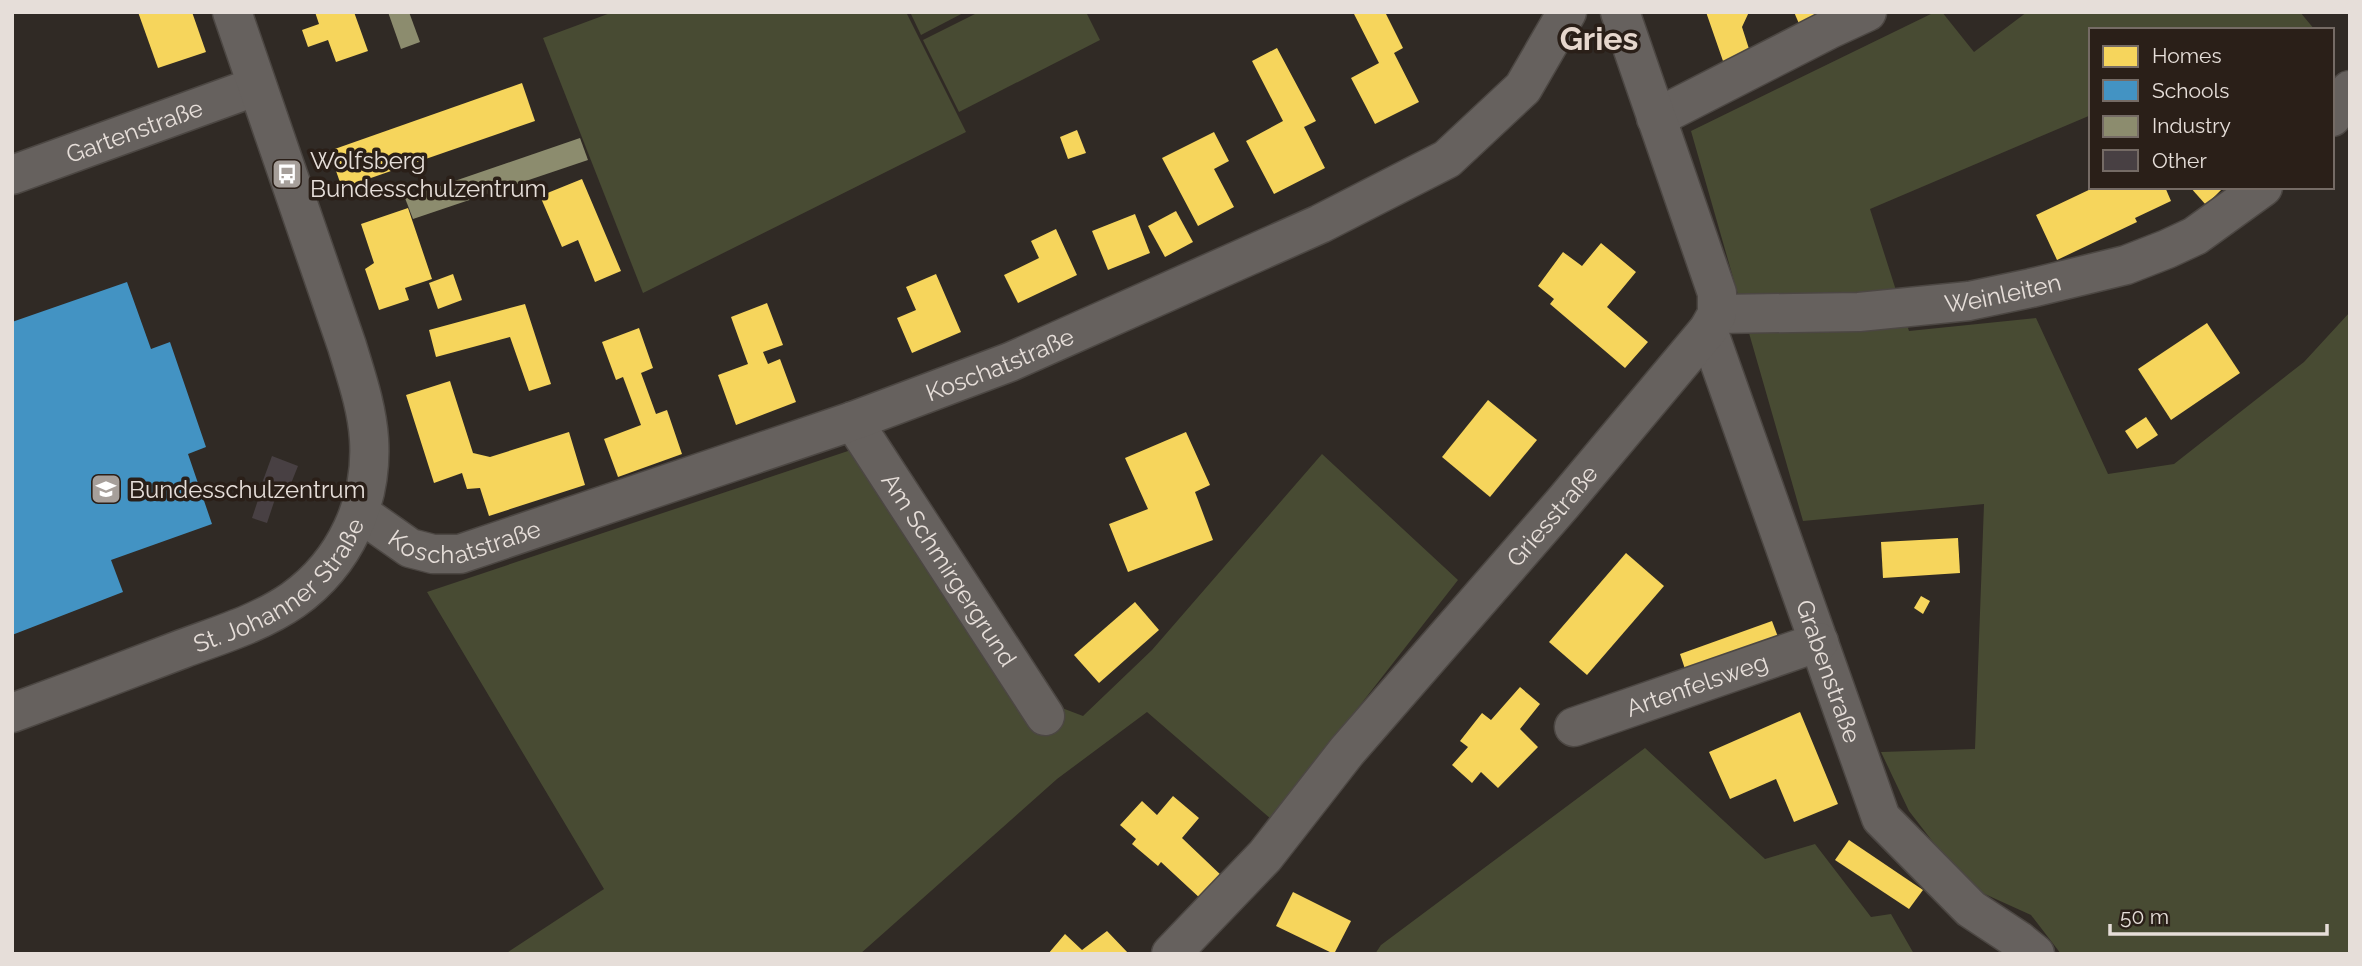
<svg xmlns="http://www.w3.org/2000/svg" width="2362" height="966" viewBox="0 0 2362 966" font-family="Raleway,sans-serif">
<rect width="100%" height="100%" fill="#302a25"/>
<g fill="#484b33">
<polygon points="613,12 906,12 966,132 643,293 543,38"/>
<polygon points="910,12 965,12 921,35"/>
<polygon points="979,12 1086,12 1100,40 959,112 923,40"/>
<polygon points="1935,12 1942,12 1974,52 2027,12 2300,12 2315,30 2091,30 2091,115 1870,209 1909,331 2036,318 2108,474 2174,464 2304,362 2350,312 2350,954 2061,954 2031,915 1967,886 1909,811 1881,752 1975,749 1984,504 1803,521 1691,131"/>
<polygon points="851,450 1062,708 1083,716 1152,650 1322,454 1458,580 1271,819 1147,712 1057,779 860,954 505,954 604,889 427,592"/>
<polygon points="1645,748 1765,859 1815,844 1871,917 1891,914 1914,954 1375,954 1381,945"/>
</g>
<g fill="#f6d55c">
<polygon points="138,12 192,12 206,52 158,68"/>
<polygon points="315,12 354,12 368,51 336,62 328,40 308,47 302,30 319,24"/>
<polygon points="1353,12 1385,12 1403,48 1394,53 1419,102 1375,124 1351,78 1379,63"/>
<polygon points="1706,12 1749,12 1742,27 1750,52 1723,61"/>
<polygon points="1794,12 1833,12 1800,26"/>
<polygon points="1277,48 1316,121 1304,127 1325,168 1274,194 1246,141 1283,121 1252,61"/>
<polygon points="522,83 535,121 342,188 329,151"/>
<polygon points="1077,130 1086,153 1068,159 1060,137"/>
<polygon points="1214,132 1229,161 1214,169 1234,207 1198,226 1162,158"/>
<polygon points="582,179 621,271 595,282 578,240 562,247 540,196"/>
<polygon points="2095,187 2165,187 2171,201 2135,218 2137,222 2057,260 2036,215"/>
<polygon points="2190,187 2224,187 2206,205"/>
<polygon points="408,208 432,279 405,288 409,300 379,310 365,269 374,263 361,224"/>
<polygon points="1176,211 1193,242 1165,257 1148,226"/>
<polygon points="1135,214 1150,253 1108,270 1092,231"/>
<polygon points="1056,229 1077,275 1018,303 1004,275 1039,258 1031,241"/>
<polygon points="1601,243 1636,272 1607,307 1648,342 1625,368 1550,304 1554,299 1538,286 1563,252 1582,266"/>
<polygon points="453,274 462,300 438,309 429,283"/>
<polygon points="936,274 961,332 912,353 897,318 916,310 906,287"/>
<polygon points="767,303 783,345 763,352 768,364 780,359 796,402 736,425 718,375 748,364 731,317"/>
<polygon points="525,304 551,384 529,391 510,337 436,357 429,330"/>
<polygon points="2207,323 2240,373 2171,420 2138,369"/>
<polygon points="639,328 653,368 641,373 656,414 667,410 682,454 618,477 604,439 641,425 623,377 616,380 602,342"/>
<polygon points="450,381 473,453 490,457 569,432 585,485 489,516 480,488 467,489 462,473 434,483 406,395"/>
<polygon points="1488,400 1537,440 1490,497 1442,457"/>
<polygon points="2146,417 2158,435 2137,449 2125,431"/>
<polygon points="1186,432 1210,485 1195,492 1213,540 1128,572 1109,524 1148,509 1125,458"/>
<polygon points="1958,538 1960,573 1883,578 1881,542"/>
<polygon points="1626,553 1664,586 1587,675 1549,642"/>
<polygon points="1921,596 1930,601 1923,614 1914,608"/>
<polygon points="1135,602 1159,630 1099,683 1074,655"/>
<polygon points="1772,621 1781,645 1688,678 1680,654"/>
<polygon points="1520,687 1540,704 1520,729 1538,747 1498,788 1481,772 1472,783 1452,765 1468,747 1460,741 1482,713 1491,720"/>
<polygon points="1800,712 1838,804 1794,822 1776,779 1730,799 1709,752"/>
<polygon points="1173,796 1199,818 1182,838 1223,877 1202,900 1161,862 1158,866 1132,844 1136,839 1120,825 1142,801 1157,815"/>
<polygon points="1849,840 1923,890 1909,909 1835,860"/>
<polygon points="1293,892 1351,921 1334,954 1276,926"/>
<polygon points="1107,931 1129,954 1048,954 1065,934 1082,950"/>
</g>
<polygon fill="#4393c3" points="127,282 151,349 170,342 206,447 188,454 212,524 111,560 123,592 12,635 12,322"/>
<g fill="#8c8c6e">
<polygon points="388,12 409,12 420,42 401,49"/>
<polygon points="580,138 588,160 413,219 405,198"/>
</g>
<g fill="#484043">
<polygon points="272,456 298,466 286,496 261,486"/>
<polygon points="261,491 276,496 267,523 252,518"/>
</g>
<g fill="none" stroke-linecap="round" stroke-linejoin="round">
<g stroke="#4c4743" stroke-width="41">
<g id="minor">
<polyline points="2332,117 2350,90"/>
<polyline points="1656,118 1828,30 1867,12"/>
<path id="s1" d="M12,175L257,86"/>
<path id="s2" d="M1717,314L1859,312L1969,301L2031,288L2126,265L2167,249L2195,236L2263,187"/>
<path id="s3" d="M1708,330L1881,818L1971,909L2018,940L2035,954"/>
<path id="s4" d="M853,421L1045,716"/>
<path id="s5" d="M360,513L410,548L433,554H460L853,421L1010,362L1320,224L1447,159L1523,88L1567,12"/>
<path id="s6" d="M12,713C69,692 125,671 182,649C219,635 260,623 293,600C345,563 373,502 369,439C367,407 356,376 347,346L232,12"/>
<path id="s7" d="M1574,727L1819,642"/>
<path id="s8" d="M1171,954L1265,856L1347,751L1563,503L1708,330L1717,314V293L1620,12"/>
</g>
</g>
<use href="#minor" stroke="#66615e" stroke-width="38"/>
</g>
<defs>
<g id="bus-square" transform="scale(1.575)"><rect x="-9" y="-9" width="18" height="18" rx="4" fill="#a69f9a" stroke="#2a1f18"/><path d="M-5-6H5V4H4V6H2V4H-2V6H-4V4H-5ZM-3.5-4V0h7V-4ZM-3.5 1.2v1.5H-2V1.2ZM2 1.2v1.5H3.5V1.2Z" fill="#fff"/></g>
<g id="university-square" transform="scale(1.575)"><rect x="-9" y="-9" width="18" height="18" rx="4" fill="#a69f9a" stroke="#2a1f18"/><path d="M0-5L7-2L0 1L-7-2ZM-4 1L0 2.5L4 1V4Q0 6-4 4Z" fill="#fff"/></g>
</defs>
<g fill-rule="evenodd">
<use href="#bus-square" x="287" y="174"/>
<use href="#university-square" x="106" y="489"/>
</g>
<g text-anchor="middle" dominant-baseline="central" stroke-width="7" stroke-linejoin="round" paint-order="stroke">
<g font-size="24" fill="#e6ded9" stroke="#2a1f18">
<text stroke="none"><textPath href="#s1" startOffset="130">Gartenstraße</textPath></text>
<text stroke="none"><textPath href="#s2" startOffset="287">Weinleiten</textPath></text>
<text stroke="none"><textPath href="#s5" startOffset="684">Koschatstraße</textPath></text>
<text stroke="none"><textPath href="#s8" startOffset="581">Griesstraße</textPath></text>
<text stroke="none"><textPath href="#s5" startOffset="117">Koschatstraße</textPath></text>
<text stroke="none"><textPath href="#s4" startOffset="177">Am Schmirgergrund</textPath></text>
<text stroke="none"><textPath href="#s6" startOffset="301">St. Johanner Straße</textPath></text>
<text stroke="none"><textPath href="#s3" startOffset="362">Grabenstraße</textPath></text>
<text stroke="none"><textPath href="#s7" startOffset="130">Artenfelsweg</textPath></text>
</g>
<g font-size="24" fill="#e6ded9" stroke="#2a1f18" text-anchor="start">
<text x="310" y="160">Wolfsberg<tspan x="310" dy="28">Bundesschulzentrum</tspan></text>
<text x="129" y="489">Bundesschulzentrum</text>
</g>
<g font-size="32" font-weight="bold" fill="#e6d7cd" stroke="#2a1f18">
<text x="1599" y="38">Gries</text>
</g>
</g>
<rect width="2362" height="966" fill="none" stroke="#e6ded9" stroke-width="28"/>
<rect x="2089" y="28" width="245" height="161" fill="#2a1f18" stroke="#756b65" stroke-width="2"/>
<rect x="2103" y="46" width="35" height="21" fill="#f6d55c" stroke="#756b65" stroke-width="2"/>
<text x="2152" y="63" font-size="21" fill="#e6ded9">Homes</text>
<rect x="2103" y="80" width="35" height="21" fill="#4393c3" stroke="#756b65" stroke-width="2"/>
<text x="2152" y="98" font-size="21" fill="#e6ded9">Schools</text>
<rect x="2103" y="116" width="35" height="21" fill="#8c8c6e" stroke="#756b65" stroke-width="2"/>
<text x="2152" y="133" font-size="21" fill="#e6ded9">Industry</text>
<rect x="2103" y="150" width="35" height="21" fill="#484043" stroke="#756b65" stroke-width="2"/>
<text x="2152" y="168" font-size="21" fill="#e6ded9">Other</text>
<path d="M2110 924v10h217v-10" fill="none" stroke="#e6ded9" stroke-width="3.5"/>
<text x="2120" y="924" font-size="21" fill="#e6ded9" stroke="#2a1f18" stroke-width="5" paint-order="stroke">50 m</text>
</svg>
